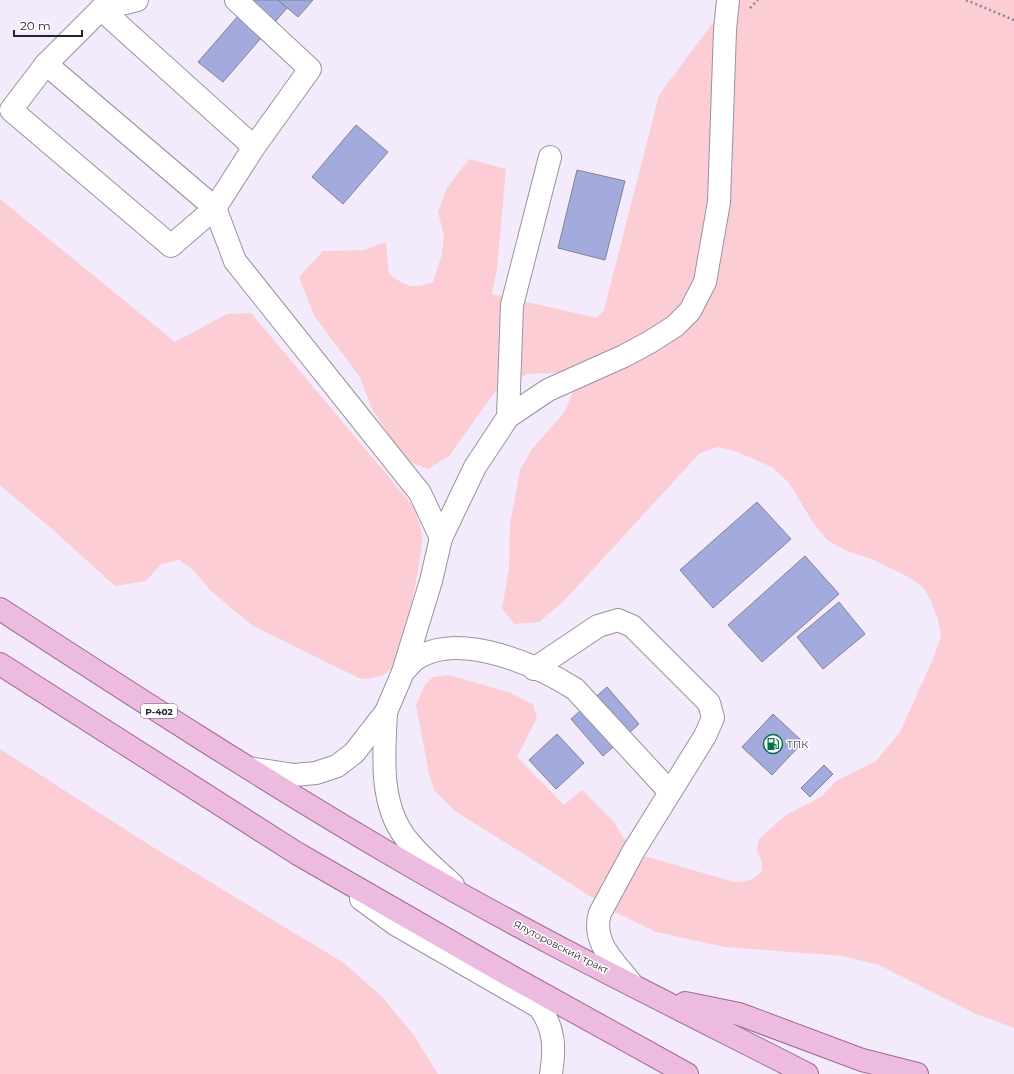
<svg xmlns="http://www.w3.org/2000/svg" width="1014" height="1074" viewBox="0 0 1014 1074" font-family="Montserrat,sans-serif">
<rect width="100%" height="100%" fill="#f3ebfb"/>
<g fill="#fccdd5">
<path d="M730,0H1014V1028L976,1014L879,965L842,956L725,947L656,932L617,913L455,811L434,790L429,774L416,705L425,685L433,677L449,675L508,692L533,704L537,718L517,757L564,805L582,790L614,822L623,837L641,855L734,882C748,881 753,881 762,871L761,859L757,850L759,839L786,815L821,797L836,781L876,761L900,732L933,659L941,636L938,620L932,603L923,587L903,574L871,559L847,551L827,540L814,524L789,483L772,467L735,451L718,447L700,453L562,603L539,622L514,624L502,608L509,569L510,525L520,470L532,449L564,413L576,385L574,372L527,374L494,393L449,456L428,469L405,460L371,407L360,377L315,317L299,277L323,251L364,250L386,242L389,274C406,287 413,289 433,282L442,254L444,236L438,212L447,188L469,159L506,169L497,269L492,294L597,318L604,310L659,95Z"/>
<path d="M0,199L175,342L227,314L251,313L414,507C416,516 422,527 422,537C423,555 402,657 392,668C384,677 373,678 361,679L253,626L212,592L193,570L179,560L161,564L146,581L115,586L52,529L0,485Z"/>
<polygon points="0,749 151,846 344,963 382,997 413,1034 438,1074 0,1074"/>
</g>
<g fill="#a3abde" stroke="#808391">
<polygon points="252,0 278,0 287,8 223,82 198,62"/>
<polygon points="278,0 313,0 298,17"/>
<polygon points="356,125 388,152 343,204 312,177"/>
<polygon points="577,170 625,181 605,260 558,248"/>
<polygon points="757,502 791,539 713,608 680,570"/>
<polygon points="805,556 839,594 762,662 728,625"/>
<polygon points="839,602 865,634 823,669 797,637"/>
<polygon points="607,687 639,724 603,756 571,719"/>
<polygon points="773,714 803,742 772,775 742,747"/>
<polygon points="557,734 584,763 556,789 529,760"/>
<polygon points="824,765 833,774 810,797 801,788"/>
</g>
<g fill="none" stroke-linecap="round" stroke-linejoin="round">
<g stroke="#9992a0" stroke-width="24">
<g id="minor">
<polyline points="137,0 101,9 46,64 11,110 171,246 215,208 254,147 310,69 236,0"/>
<polyline points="101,9 254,147"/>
<polyline points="46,64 215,208 235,261 420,493 441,538"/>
<polyline points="508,417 512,305 550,157"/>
<path d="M534,669L598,626L618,620L632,626L709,703L713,718L705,736L633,852L600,913C591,943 615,962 632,984"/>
<path d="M403,672C408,667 413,660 419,657C462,632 537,665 575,689L670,792"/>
<path d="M386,712C384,754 379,802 405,837C418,855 437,870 453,885"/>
<polyline points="249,768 294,775 316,773 337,766 354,753 386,712 403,672 431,581 441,538 475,467 508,417 548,390 624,356 650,342 675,326 690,311 705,282 719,202 725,30 728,0"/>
<path d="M361,899L395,924L539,1007C555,1028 555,1049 551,1074"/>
</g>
</g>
<g stroke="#a06993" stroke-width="24">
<g id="major">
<path d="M0,609C131,694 262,779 397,858C530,936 670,1004 807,1074"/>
<polyline points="0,664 298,854 512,977 687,1074"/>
<polyline points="685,1003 739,1014 862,1060 917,1074"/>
</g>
</g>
<g stroke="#8b8590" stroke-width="2.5" stroke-dasharray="2 3" stroke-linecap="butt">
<polyline points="966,0 1014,20"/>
<polyline points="750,8 758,0"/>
</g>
<use href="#minor" stroke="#fff" stroke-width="22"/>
<use href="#major" stroke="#edbbe0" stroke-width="22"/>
</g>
<defs>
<g id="fuel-ring" transform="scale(1)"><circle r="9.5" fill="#fff" stroke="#067047" stroke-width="1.5"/><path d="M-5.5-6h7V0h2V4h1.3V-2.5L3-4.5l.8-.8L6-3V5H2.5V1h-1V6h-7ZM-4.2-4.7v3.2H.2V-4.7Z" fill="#067047"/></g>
</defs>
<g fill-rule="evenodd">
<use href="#fuel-ring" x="773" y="744"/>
</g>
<g text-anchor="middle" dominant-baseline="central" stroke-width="3" stroke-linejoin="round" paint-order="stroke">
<rect fill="#fff" stroke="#676569" stroke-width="1" x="141" y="704" width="36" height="14" rx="3"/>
<g font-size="9" font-weight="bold" fill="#262329">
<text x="159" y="711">Р-402</text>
</g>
<g font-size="10" fill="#262329" stroke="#fff" text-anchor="start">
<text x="787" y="744">ТПК</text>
</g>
<g font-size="10" fill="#262329" stroke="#fff">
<text transform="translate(561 947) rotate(27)">Ялуторовский тракт</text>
</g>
</g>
<path d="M14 30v6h68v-6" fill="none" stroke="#262329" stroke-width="2"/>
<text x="20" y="30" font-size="12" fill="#262329" stroke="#ffffff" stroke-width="3" paint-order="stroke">20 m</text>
</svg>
